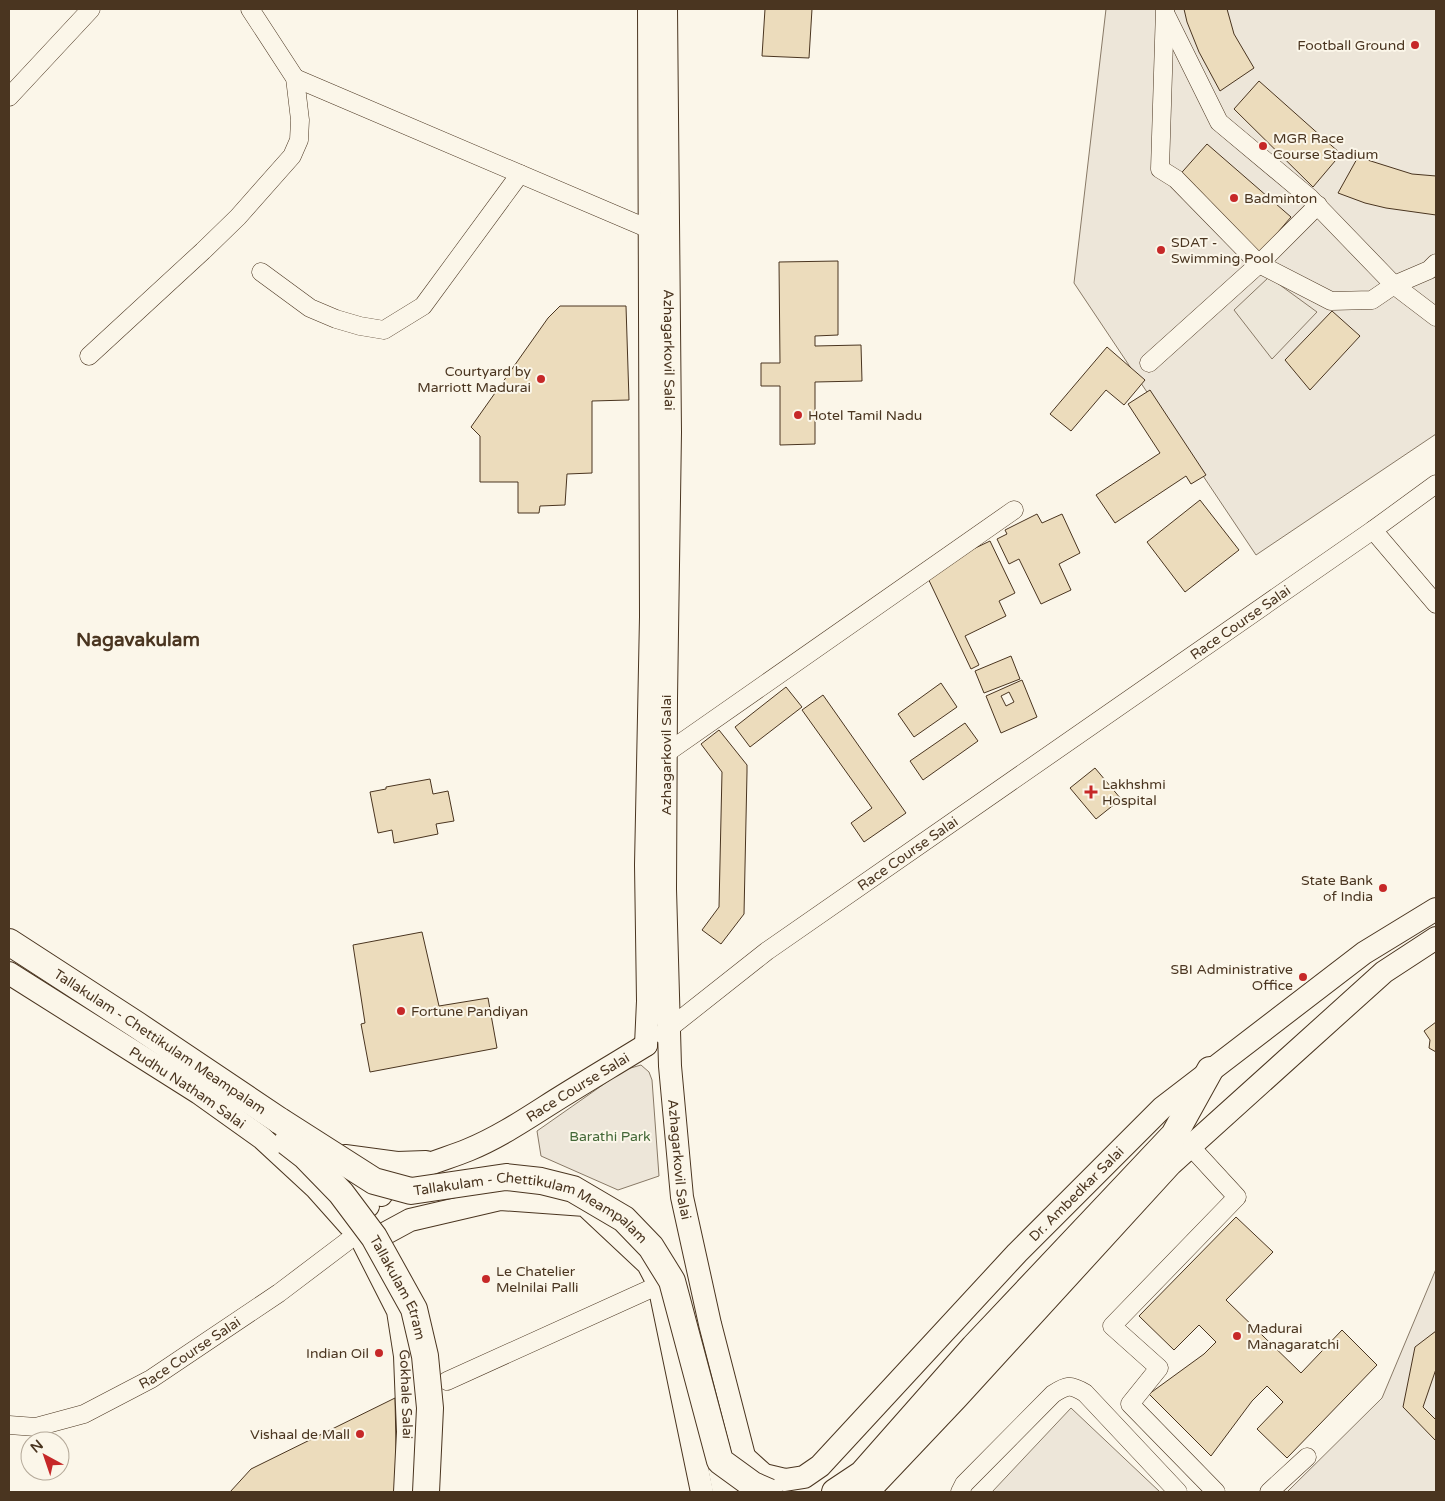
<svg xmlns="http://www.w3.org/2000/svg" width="1445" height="1501" viewBox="0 0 1445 1501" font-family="'Varela Round',sans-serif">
<rect width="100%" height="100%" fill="#fbf6e9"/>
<g fill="#ede6d9" stroke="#887966">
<polygon points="1106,9 1436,9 1436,434 1256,555 1074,283"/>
<polygon points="641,1065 649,1072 652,1080 659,1176 618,1190 541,1156 537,1131 624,1070"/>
<polygon points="1436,1269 1436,1492 1287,1492 1382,1398"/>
<polygon points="1071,1408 1160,1492 992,1492"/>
</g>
<polygon fill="#ede7d9" stroke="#887966" points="1269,277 1317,312 1272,359 1234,310"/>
<g fill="#ecdcbc" stroke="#4a3520" fill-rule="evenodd">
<polygon points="765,9 812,9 809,58 762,56"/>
<polygon points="1184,9 1227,9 1234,34 1254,68 1220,91 1199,52 1187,22"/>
<polygon points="1259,81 1341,154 1313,187 1234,109"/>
<polygon points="1207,144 1291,217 1260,253 1176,179"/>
<polygon points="1358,157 1412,174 1436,176 1436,215 1386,208 1365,203 1338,193"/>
<polygon points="838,261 838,335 815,336 815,346 861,345 862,381 815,382 815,444 780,445 780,386 761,386 761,363 780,363 779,262"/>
<polygon points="560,306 626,306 629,400 592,401 592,473 567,474 565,505 540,506 539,513 518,513 518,482 480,482 480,436 471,427 548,318"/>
<polygon points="1332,311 1360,336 1310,390 1285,360"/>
<polygon points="1107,347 1145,380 1124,405 1106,390 1071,431 1050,414"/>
<polygon points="1150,390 1206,475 1191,484 1186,476 1115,523 1096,495 1160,453 1128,404"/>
<polygon points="1200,500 1239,550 1185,592 1147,542"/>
<polygon points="1037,514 1042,523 1062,514 1080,553 1059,564 1071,590 1041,604 1019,559 1009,564 997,539 1007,534 1005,530"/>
<polygon points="990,541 1015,593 999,601 1006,616 965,636 979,665 971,669 925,572"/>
<polygon points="1011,656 1020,679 984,693 975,671"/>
<path d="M1022,680L1037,717L1001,733L986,696ZM1009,692L1014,702L1006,706L1001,696Z"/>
<polygon points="941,683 957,707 914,737 898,714"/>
<polygon points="786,687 802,707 750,747 735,727"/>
<polygon points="823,695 906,813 864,842 851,823 872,808 802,710"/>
<polygon points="965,723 978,741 923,780 910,761"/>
<polygon points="719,730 747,765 747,772 744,914 721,944 702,930 719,907 722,772 701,744"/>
<polygon points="1095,768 1121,799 1096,819 1070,788"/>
<polygon points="430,779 433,794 448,791 454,821 436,824 438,834 394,843 392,830 378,833 370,792 386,789 386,787"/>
<polygon points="422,932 439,1006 488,998 497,1048 370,1072 361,1024 365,1023 353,945"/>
<polygon points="1436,1022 1436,1052 1429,1048 1430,1040 1424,1031"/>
<polygon points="1236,1217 1273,1252 1226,1300 1301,1373 1342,1330 1377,1365 1287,1458 1257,1429 1283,1402 1267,1386 1252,1401 1211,1456 1149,1394 1204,1354 1216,1342 1199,1325 1174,1350 1139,1316"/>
<polygon points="1436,1331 1436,1369 1423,1407 1436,1420 1436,1441 1403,1407 1415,1347"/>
<polygon points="395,1398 397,1492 230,1492 251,1469"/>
</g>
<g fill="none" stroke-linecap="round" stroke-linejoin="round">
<g stroke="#4a3520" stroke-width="19">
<g id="minor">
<polyline points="1165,9 1160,169 1176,179 1259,264 1331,301 1372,300 1394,285 1436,317"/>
<polyline points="1166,15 1219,122 1310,198 1394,285 1429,270 1436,263"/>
<polyline points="295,78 649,229 660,230"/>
<polyline points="9,97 91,9"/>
<polyline points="261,272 310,308 336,319 360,326 384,330 423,306 520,174"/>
<polyline points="89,356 203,251 238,217 292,156 299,140 300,120 295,78 250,9"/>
<polyline points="1149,363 1259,264 1318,205"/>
<polyline points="1373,530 1436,604"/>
<polyline points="665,754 1014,510"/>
<path id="s1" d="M662,1034L767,951L1373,530L1436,484"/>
<polyline points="1191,1147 1237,1197 1112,1326 1159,1368 1130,1404 1216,1492"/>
<polyline points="447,1381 659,1285"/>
<path id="s2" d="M9,1425L36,1427L84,1414L151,1379L279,1293L353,1237"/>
<path d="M960,1492L964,1484L1053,1394C1067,1385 1070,1384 1085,1393L1178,1492"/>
<polyline points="1269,1492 1307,1457"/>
</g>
</g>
<g stroke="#4a3520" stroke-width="24">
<g id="major">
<path id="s3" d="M666,9L670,432L666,698L665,889L670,1066L682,1197L710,1324L753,1491"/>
<path id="s4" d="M9,973L199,1093L262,1138L316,1188L349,1225"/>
<polyline points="646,1045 648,1001 646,865 651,617 649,9"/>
<polyline points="345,1156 397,1163 426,1162"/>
<polyline points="353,1164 358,1169 368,1206"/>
<path id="s5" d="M381,1195C397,1170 442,1161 468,1150C495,1139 520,1123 545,1107C578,1086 612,1066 646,1045"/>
<polyline points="386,1233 410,1220 500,1199 585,1205 648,1264 659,1285 702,1492"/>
<path id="s6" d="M364,1244L398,1311L405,1356L408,1432L405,1492"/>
<path id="s7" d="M744,1457L764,1475L785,1480L804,1477L820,1466L1017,1253L1162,1108L1364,953L1436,909"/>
<polyline points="868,1492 957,1398 1171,1164 1384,972 1436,938"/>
</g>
</g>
<g stroke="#4a3520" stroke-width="28">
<g id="highway">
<path id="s8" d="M9,942L137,1025L280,1121"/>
<polyline points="720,1461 726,1492"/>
<polyline points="835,1492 862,1474 974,1347 1174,1135 1210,1070"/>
</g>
</g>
<use href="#minor" stroke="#fbf6e9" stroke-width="18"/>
<use href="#major" stroke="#fbf6e9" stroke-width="22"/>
<use href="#highway" stroke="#fbf6e9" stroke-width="26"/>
<g stroke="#4a3520" stroke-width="28" stroke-linecap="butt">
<g id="highway-bridge">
<path id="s9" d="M280,1121L374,1181L411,1191L506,1177L541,1181L573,1189L624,1219L651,1247L672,1281L720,1461L753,1485L769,1492"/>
<path id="s10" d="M287,1142L305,1156L341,1193L374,1237L414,1309L425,1356L430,1408L426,1492"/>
</g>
</g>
<use href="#highway-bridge" stroke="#fbf6e9" stroke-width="26"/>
</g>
<g fill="#c62828" stroke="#fbf6e9" stroke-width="2">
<circle cx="1415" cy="45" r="5"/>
<circle cx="1263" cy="146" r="5"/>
<circle cx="1234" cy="198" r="5"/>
<circle cx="1161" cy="250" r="5"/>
<circle cx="541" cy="379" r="5"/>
<circle cx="798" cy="415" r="5"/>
<path d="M1088.5 784.5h5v5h5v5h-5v5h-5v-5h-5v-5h5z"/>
<circle cx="1383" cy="888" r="5"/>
<circle cx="1303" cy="977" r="5"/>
<circle cx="401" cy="1011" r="5"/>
<circle cx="486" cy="1279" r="5"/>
<circle cx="1237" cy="1336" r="5"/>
<circle cx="379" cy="1353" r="5"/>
<circle cx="360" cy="1434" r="5"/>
</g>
<g text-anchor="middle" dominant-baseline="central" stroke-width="4" stroke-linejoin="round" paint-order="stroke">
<g font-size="14" fill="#4a3520" stroke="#fbf6e9" text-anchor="start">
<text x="1405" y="45" text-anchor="end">Football Ground</text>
<text x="1273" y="138">MGR Race<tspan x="1273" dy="16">Course Stadium</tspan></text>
<text x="1244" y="198">Badminton</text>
<text x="1171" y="242">SDAT -<tspan x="1171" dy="16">Swimming Pool</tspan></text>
<text x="531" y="371" text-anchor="end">Courtyard by<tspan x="531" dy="16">Marriott Madurai</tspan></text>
<text x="808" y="415">Hotel Tamil Nadu</text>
<text x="1102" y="784">Lakhshmi<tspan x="1102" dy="16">Hospital</tspan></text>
<text x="1373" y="880" text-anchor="end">State Bank<tspan x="1373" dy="16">of India</tspan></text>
<text x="1293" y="969" text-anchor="end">SBI Administrative<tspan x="1293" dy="16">Office</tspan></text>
<text x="411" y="1011">Fortune Pandiyan</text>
<text x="496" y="1271">Le Chatelier<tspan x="496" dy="16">Melnilai Palli</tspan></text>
<text x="1247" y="1328">Madurai<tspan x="1247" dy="16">Managaratchi</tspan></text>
<text x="369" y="1353" text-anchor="end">Indian Oil</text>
<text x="350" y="1434" text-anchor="end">Vishaal de Mall</text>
</g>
<g font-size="14" fill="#4a3520" stroke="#fbf6e9">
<text stroke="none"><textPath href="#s3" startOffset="341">Azhagarkovil Salai</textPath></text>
<text stroke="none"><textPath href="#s1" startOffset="710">Race Course Salai</textPath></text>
<text transform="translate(666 755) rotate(-90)">Azhagarkovil Salai</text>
<text stroke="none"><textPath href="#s1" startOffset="305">Race Course Salai</textPath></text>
<text stroke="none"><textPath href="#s8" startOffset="181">Tallakulam - Chettikulam Meampalam</textPath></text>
<text stroke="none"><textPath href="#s5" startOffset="226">Race Course Salai</textPath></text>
<text stroke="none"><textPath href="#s4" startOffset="212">Pudhu Natham Salai</textPath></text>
<text stroke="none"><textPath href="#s3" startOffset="1151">Azhagarkovil Salai</textPath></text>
<text stroke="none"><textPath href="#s7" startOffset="461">Dr. Ambedkar Salai</textPath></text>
<text stroke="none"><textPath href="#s9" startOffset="278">Tallakulam - Chettikulam Meampalam</textPath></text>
<text stroke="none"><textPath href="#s10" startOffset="186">Tallakulam Etram</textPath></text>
<text stroke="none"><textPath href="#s2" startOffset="199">Race Course Salai</textPath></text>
<text stroke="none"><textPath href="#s6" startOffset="159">Gokhale Salai</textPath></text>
</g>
<g font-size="14" fill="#436837" stroke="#fbf6e9">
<text x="610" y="1136">Barathi Park</text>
</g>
<g font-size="19" font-weight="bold" fill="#4a3520" stroke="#fbf6e9">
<text x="138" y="640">Nagavakulam</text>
</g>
</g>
<rect width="1445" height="1501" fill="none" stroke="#4a3520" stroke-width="20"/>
<g transform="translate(45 1456) rotate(320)"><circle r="24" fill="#fbf6e9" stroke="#b4a999"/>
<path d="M0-4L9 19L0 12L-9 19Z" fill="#c62828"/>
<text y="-8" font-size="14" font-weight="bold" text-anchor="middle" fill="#4a3520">N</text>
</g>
</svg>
